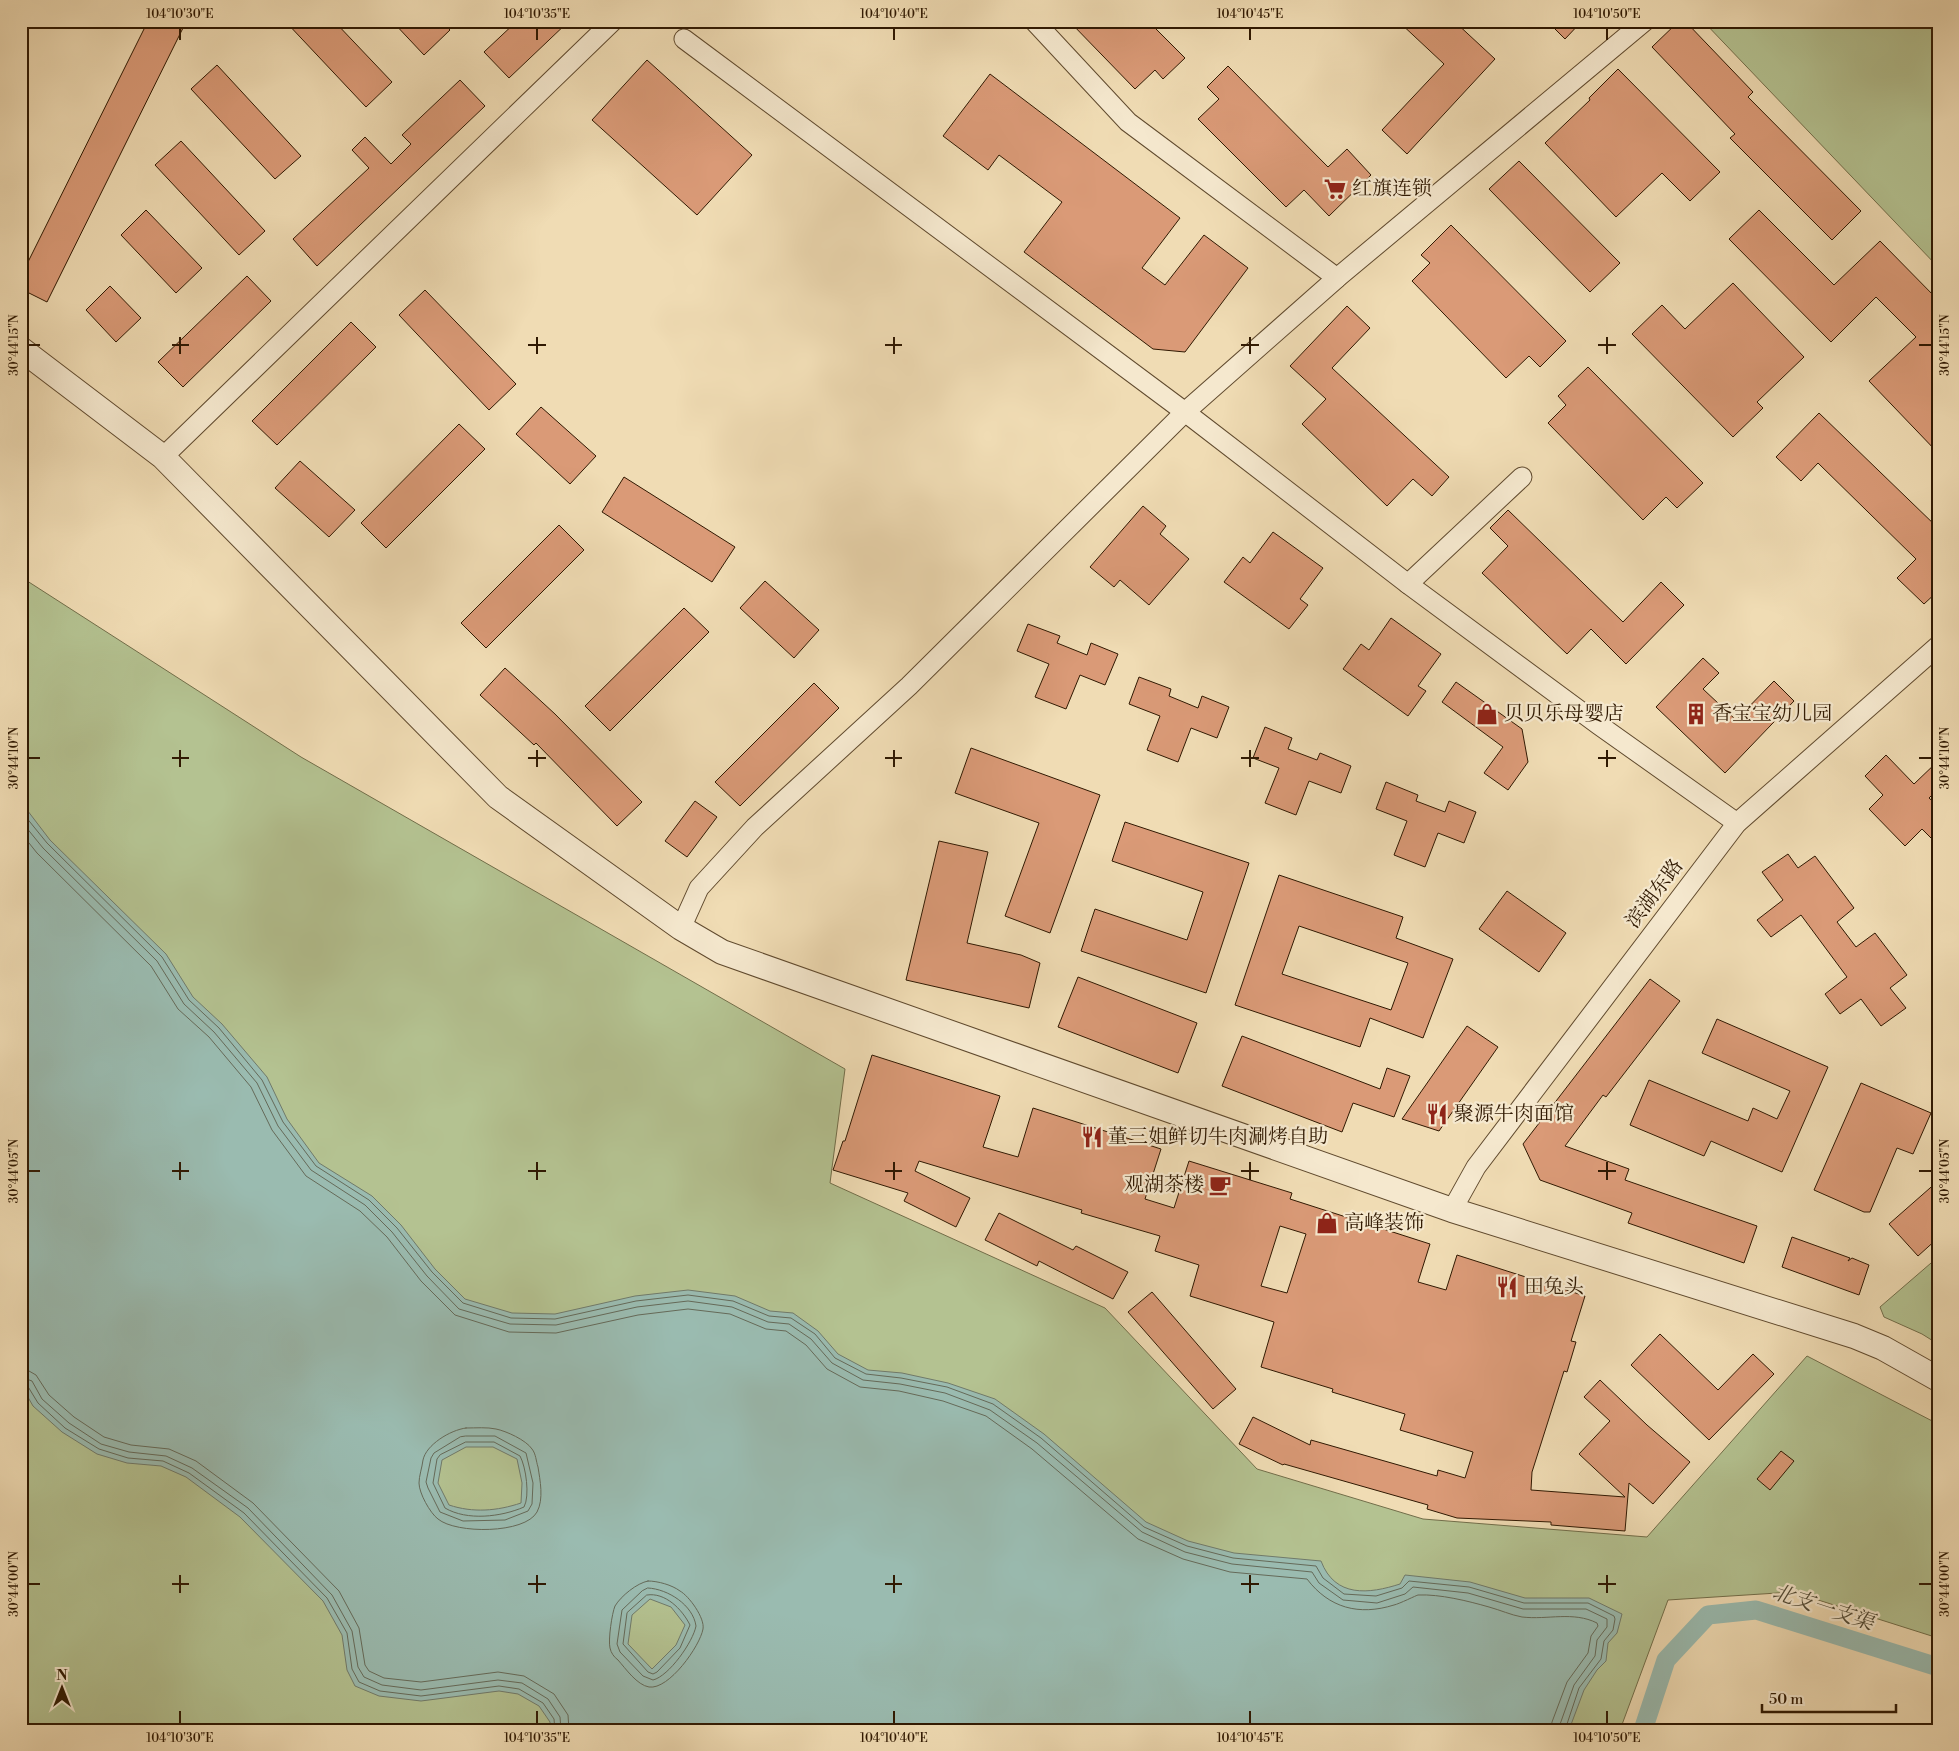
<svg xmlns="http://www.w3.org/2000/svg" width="1959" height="1751" viewBox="0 0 1959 1751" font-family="'Libre Bodoni','Noto Serif SC',serif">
<rect width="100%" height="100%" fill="#f0dcb4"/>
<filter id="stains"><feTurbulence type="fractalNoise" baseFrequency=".004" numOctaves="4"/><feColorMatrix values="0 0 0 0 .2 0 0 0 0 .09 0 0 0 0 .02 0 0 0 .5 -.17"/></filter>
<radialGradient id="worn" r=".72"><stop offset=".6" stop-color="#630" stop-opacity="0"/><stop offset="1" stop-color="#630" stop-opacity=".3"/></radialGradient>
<g fill="#b4c291" stroke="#726e4a">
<polygon points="1703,21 1938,21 1938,267"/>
<polygon points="21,577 301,757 845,1069 830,1183 1105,1308 1257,1469 1423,1519 1647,1537 1807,1356 1938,1424 1938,1638 1793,1592 1668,1600 1620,1730 36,1730 21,1722"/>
<polygon points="1938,1257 1938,1344 1922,1334 1884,1317 1880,1307"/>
</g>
<path fill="#9abbb0" stroke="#707a6a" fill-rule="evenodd" d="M21,802L50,840L166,954L193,997L222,1024L267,1077L287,1119L319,1163L372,1196L401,1225L435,1269L465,1299L512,1313L555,1314L635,1296L688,1290L735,1296L770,1311L793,1313L818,1331L838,1354L868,1370L902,1373L948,1383L995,1399L1044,1434L1146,1522L1188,1541L1234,1553L1321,1561C1335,1598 1369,1594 1400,1584L1405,1575L1470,1582L1525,1598H1589L1622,1614L1617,1633L1608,1643L1606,1661L1597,1670L1584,1690L1569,1730H550V1722L539,1706L518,1694L499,1691L421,1701L379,1696L355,1686L347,1670L342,1635L323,1601L240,1517L186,1477L161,1466L127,1463L97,1454L62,1432L33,1406L21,1385ZM466,1447H493L517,1459L522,1483L521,1503C497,1511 473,1513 449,1505L438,1483L442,1460ZM650,1599L671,1607L685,1625L676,1645L652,1669L628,1644L632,1615Z"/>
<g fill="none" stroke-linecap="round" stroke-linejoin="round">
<g stroke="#656a59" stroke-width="1">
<polyline points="21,811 47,843 162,957 189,1000 219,1028 262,1080 283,1122 316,1166 369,1200 397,1228 432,1272 463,1303 511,1318 555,1319 636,1301 688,1295 733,1301 769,1316 791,1318 815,1334 835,1358 866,1374 901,1378 947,1387 993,1404 1041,1438 1144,1527 1187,1546 1233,1558 1316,1566 1323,1578 1344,1594 1376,1596 1402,1588 1409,1581 1469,1587 1524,1603 1588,1603 1614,1616 1615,1619 1613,1630 1604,1641 1601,1659 1579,1688 1565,1730"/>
<polyline points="21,821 43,848 157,961 184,1004 214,1032 257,1083 278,1126 311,1170 365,1205 392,1232 427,1276 459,1309 510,1324 556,1325 637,1307 688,1301 732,1307 768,1322 789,1324 811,1339 832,1363 863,1380 900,1384 945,1393 990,1410 1037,1443 1142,1532 1185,1552 1232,1564 1312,1572 1319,1583 1343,1600 1377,1603 1405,1594 1413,1587 1468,1593 1523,1609 1586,1609 1607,1619 1607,1627 1597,1640 1595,1656 1574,1685 1558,1730"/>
<path d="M21,833L37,853L151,966L178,1009L209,1037L251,1087L272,1130L306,1176L360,1211L387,1237L421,1281L455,1315L509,1332L556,1333L638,1315L688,1309L730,1314L766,1329L786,1331L806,1345L827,1369L860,1387L899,1391L943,1401L986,1416L1032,1449L1138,1539L1183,1559L1230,1572L1307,1579C1329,1608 1359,1616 1394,1605C1399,1604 1417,1595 1418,1595C1440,1594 1468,1601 1489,1607C1500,1610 1511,1615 1522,1617C1548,1620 1573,1611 1597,1623L1598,1626L1591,1636L1588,1653L1567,1682L1552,1722L1551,1730"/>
<polyline points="21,1370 29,1371 36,1375 49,1395 74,1417 104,1437 131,1445 169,1449 196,1461 253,1503 339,1591 359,1628 365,1665 369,1671 384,1678 421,1682 498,1672 524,1676 554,1694 568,1715 569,1730"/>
<polyline points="21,1377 32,1381 42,1399 69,1423 101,1444 129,1452 166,1456 192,1468 248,1508 332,1595 352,1631 358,1667 364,1677 382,1685 421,1690 498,1680 522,1683 548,1699 560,1717 561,1730"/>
<polyline points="21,1384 27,1385 38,1403 65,1428 99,1449 128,1458 163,1461 189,1473 244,1513 327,1598 347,1633 352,1669 359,1682 380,1691 421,1696 499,1686 519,1689 543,1703 554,1719 555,1730"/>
<path d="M466,1428C476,1428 487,1427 496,1429C506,1431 526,1440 532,1449C536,1454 536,1461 538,1467C540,1480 544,1499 537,1512C525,1534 456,1534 438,1519C430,1513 419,1493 419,1483C419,1476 422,1468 423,1460C426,1445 450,1430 466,1428Z"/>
<polygon points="466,1436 495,1436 526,1453 533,1483 532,1504 528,1511 505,1520 463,1521 440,1512 428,1488 426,1482 431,1458 434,1453 460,1437"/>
<path d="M466,1442H494L520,1456C526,1467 530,1496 524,1507C501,1517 467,1521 445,1508L433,1483L437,1459L440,1455Z"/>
<path d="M648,1581C658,1581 672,1585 680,1591C689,1596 705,1618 703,1629C700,1646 669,1690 649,1687C637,1685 626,1669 618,1660C614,1657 611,1653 610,1648C608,1640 612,1613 615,1606C621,1596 637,1583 648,1581Z"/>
<path d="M648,1588C668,1589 693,1605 696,1626C693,1642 669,1676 653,1680L643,1676L620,1652L617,1644L622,1610L642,1591Z"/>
<path d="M647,1595C665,1592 682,1609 690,1625L680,1648L657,1672L653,1674L648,1672L623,1644L627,1613Z"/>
</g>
<polyline stroke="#9abbb0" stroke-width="19" points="1643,1730 1666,1660 1708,1615 1756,1610 1938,1667"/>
</g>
<g fill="#da9a77" stroke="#301902" fill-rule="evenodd">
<polygon points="148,21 169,21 183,28 47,302 21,289 21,276"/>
<polygon points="285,21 334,21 392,82 366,107"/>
<polygon points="392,21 441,21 450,30 424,55"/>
<polygon points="517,21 569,21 509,78 484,52"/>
<polygon points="1069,21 1148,21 1185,58 1163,79 1155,70 1135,89"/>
<polygon points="1398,21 1454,21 1495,59 1407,154 1382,130 1444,64"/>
<polygon points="1547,21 1582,21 1565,39"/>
<polygon points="1679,21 1685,21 1753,92 1748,97 1861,211 1832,240 1730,138 1735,134 1652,47"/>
<polygon points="647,60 752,155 697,215 592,120"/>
<polygon points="217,65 301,156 275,179 191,89"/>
<polygon points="1228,66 1328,167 1347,149 1371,175 1329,216 1304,190 1286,207 1198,119 1219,99 1207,87"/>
<polygon points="1618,69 1720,172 1690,201 1662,173 1616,217 1545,143 1590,100 1589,98"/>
<polygon points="990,74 1180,218 1142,268 1165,285 1204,235 1248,268 1185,352 1153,349 1024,252 1062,202 999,155 988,170 943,136"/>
<polygon points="460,80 485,106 317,266 293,239 369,168 352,150 365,137 391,164 411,144 402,135"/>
<polygon points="181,141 265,231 239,255 155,165"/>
<polygon points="1519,161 1620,263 1590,292 1489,189"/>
<polygon points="146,210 202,268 176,293 121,235"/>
<polygon points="1759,210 1834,285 1880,241 1938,300 1938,453 1869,381 1916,337 1876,297 1831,342 1729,239"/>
<polygon points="1451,225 1566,341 1540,367 1529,356 1506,378 1412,281 1430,263 1421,255"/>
<polygon points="247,276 271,301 183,387 158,362"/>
<polygon points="1733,283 1804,357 1757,402 1763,408 1733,437 1632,334 1662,305 1685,329"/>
<polygon points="110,286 141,318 116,342 86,310"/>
<polygon points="425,290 516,384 489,410 399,315"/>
<polygon points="1347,306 1370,328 1332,368 1449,477 1432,496 1413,479 1387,506 1302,424 1326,399 1290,366"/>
<polygon points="351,322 376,347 277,445 252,421"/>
<polygon points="1588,367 1703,483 1677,508 1666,497 1643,520 1548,423 1566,405 1558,396"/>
<polygon points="541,407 596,456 570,484 516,434"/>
<polygon points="1819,413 1938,528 1938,591 1924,604 1897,578 1916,559 1818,463 1801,481 1776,457"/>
<polygon points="459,424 485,449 386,548 361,523"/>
<polygon points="300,461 355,510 329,537 275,488"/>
<polygon points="624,477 735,547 712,582 602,512"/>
<polygon points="1143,506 1166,526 1160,534 1189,559 1149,605 1120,580 1114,587 1090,567"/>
<polygon points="1508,510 1623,622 1661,582 1684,605 1626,664 1591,629 1567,654 1482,573 1508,546 1490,528"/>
<polygon points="559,525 584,550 486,648 461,623"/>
<polygon points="1273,532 1323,568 1300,599 1308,605 1289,629 1224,582 1243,557 1250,563"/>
<polygon points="765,581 819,630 794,658 740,608"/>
<polygon points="684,608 709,632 610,731 585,706"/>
<polygon points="1391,618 1441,654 1418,686 1426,691 1408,716 1343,669 1361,644 1369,650"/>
<polygon points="1028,624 1060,636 1057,643 1087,655 1091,643 1118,654 1105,685 1080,675 1066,709 1035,697 1049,664 1017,651"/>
<polygon points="1703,658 1719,673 1703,689 1736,720 1774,681 1794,701 1725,773 1656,707"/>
<polygon points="505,668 555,714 642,802 617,826 536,743 534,745 480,695"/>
<polygon points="1139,677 1171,689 1169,696 1198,708 1202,696 1229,707 1217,738 1191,728 1178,762 1147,750 1160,716 1129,704"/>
<polygon points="1456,682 1522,729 1528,762 1508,790 1484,773 1503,747 1442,702"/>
<polygon points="814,683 839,708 740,806 715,782"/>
<polygon points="1265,727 1292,738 1288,749 1317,760 1320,753 1351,766 1341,793 1309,781 1296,815 1265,803 1279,768 1253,758"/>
<polygon points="971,748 1100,795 1050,933 1005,916 1039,823 955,793"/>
<polygon points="1886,755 1914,784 1938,761 1938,789 1929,798 1938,806 1938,845 1922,829 1905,846 1869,809 1883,795 1865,776"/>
<polygon points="1386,782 1418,795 1416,801 1445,812 1449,801 1476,812 1464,843 1438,833 1425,867 1394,855 1407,821 1376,809"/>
<polygon points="695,801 717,817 687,857 665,841"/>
<polygon points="1125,822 1249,863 1206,993 1081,951 1095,909 1187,940 1203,892 1112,861"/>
<polygon points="939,841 988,852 967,943 1021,955 1040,963 1029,1008 906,980"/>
<polygon points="1788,854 1798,868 1815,856 1854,908 1837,922 1856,947 1875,933 1907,975 1890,988 1906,1008 1881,1026 1861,999 1840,1014 1825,994 1847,977 1801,915 1771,937 1757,920 1783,900 1762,872"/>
<path d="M1279,875L1403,917L1396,938L1453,959L1423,1038L1370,1018L1360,1047L1235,1005ZM1299,926L1408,963L1391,1010L1282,974Z"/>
<polygon points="1507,891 1566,933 1539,972 1479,929"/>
<polygon points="1078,977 1197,1023 1178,1073 1058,1027"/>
<polygon points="1650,979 1680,1001 1606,1097 1603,1095 1565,1146 1629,1169 1625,1180 1757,1226 1744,1263 1628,1223 1632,1213 1540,1180 1523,1144"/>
<polygon points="1717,1019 1828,1067 1782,1172 1711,1141 1704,1156 1630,1125 1649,1080 1748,1121 1753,1108 1777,1119 1790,1091 1702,1053"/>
<polygon points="1467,1026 1498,1047 1439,1131 1402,1119"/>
<polygon points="1242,1036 1380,1089 1387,1068 1410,1076 1394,1117 1353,1103 1342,1132 1222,1086"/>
<path d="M872,1055L1000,1096L983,1147L1018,1157L1033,1108L1161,1149L1145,1199L1174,1208L1189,1161L1292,1193L1290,1199L1430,1244L1418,1282L1446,1290L1457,1255L1585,1296L1571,1341L1576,1342L1567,1372L1564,1371L1532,1472L1531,1490L1625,1497L1579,1454L1610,1421L1584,1397L1600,1380L1647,1425L1690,1462L1653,1504L1629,1483L1625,1531L1551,1525V1522L1457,1518L1427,1509L1428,1505L1284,1464L1283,1465L1239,1444L1253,1417L1310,1445L1311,1440L1437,1476L1438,1470L1465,1478L1473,1452L1400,1430L1405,1414L1332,1392L1333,1389L1261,1367L1274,1322L1190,1296L1199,1265L1155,1251L1160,1236L1081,1213L1082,1210L919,1161L915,1171L970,1198L956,1227L904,1201L908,1193L833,1170L843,1141H845ZM1280,1226L1306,1234L1287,1293L1261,1286Z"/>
<polygon points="1861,1083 1931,1113 1913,1154 1897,1148 1870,1212 1864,1212 1814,1190"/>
<polygon points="1938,1181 1938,1238 1918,1256 1889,1224"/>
<polygon points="999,1213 1073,1250 1076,1246 1128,1272 1113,1299 1039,1261 1037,1266 985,1240"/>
<polygon points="1792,1237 1850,1258 1848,1261 1852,1258 1869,1265 1859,1295 1782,1267"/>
<polygon points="1152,1292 1236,1389 1213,1409 1128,1312"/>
<polygon points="1660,1334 1718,1390 1753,1354 1774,1374 1709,1440 1631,1365"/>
<polygon points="1781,1451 1794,1461 1770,1490 1757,1479"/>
</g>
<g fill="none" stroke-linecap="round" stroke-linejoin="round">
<g stroke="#604a2e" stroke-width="21">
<g id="minor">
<polyline points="1034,21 1128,122 1337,278"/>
<polyline points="684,39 1185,412 1408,584 1599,725 1737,823"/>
<polyline points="163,457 613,21"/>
<polyline points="1408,584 1522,477"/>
<polyline points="681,928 699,888 755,827 909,686 1185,412 1337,278 1645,21"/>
<polyline points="1452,1210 1476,1167 1737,823 1938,646"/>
</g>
</g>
<g stroke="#604a2e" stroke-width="26">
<polyline id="tertiary" points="21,349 163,457 498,797 681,928 722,952 1452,1210 1854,1336 1883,1348 1938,1379"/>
</g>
<use href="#minor" stroke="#f5e8ce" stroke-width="19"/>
<use href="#tertiary" stroke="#f5e8ce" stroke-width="24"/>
</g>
<path fill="none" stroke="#301902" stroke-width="2" d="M180,28V40M537,28V40M894,28V40M1250,28V40M1607,28V40M180,337V354M537,337V354M894,337V354M1250,337V354M1607,337V354M28,345H40M172,345H189M528,345H546M885,345H902M1241,345H1259M1598,345H1616M1919,345H1932M180,750V767M537,750V767M894,750V767M1250,750V767M1607,750V767M28,758H40M172,758H189M528,758H546M885,758H902M1241,758H1259M1598,758H1616M1919,758H1932M180,1162V1180M537,1162V1180M894,1162V1180M1250,1162V1180M1607,1162V1180M28,1171H40M172,1171H189M528,1171H546M885,1171H902M1241,1171H1259M1598,1171H1616M1919,1171H1932M180,1575V1593M537,1575V1593M894,1575V1593M1250,1575V1593M1607,1575V1593M28,1584H40M172,1584H189M528,1584H546M885,1584H902M1241,1584H1259M1598,1584H1616M1919,1584H1932M180,1711V1724M537,1711V1724M894,1711V1724M1250,1711V1724M1607,1711V1724"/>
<defs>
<g id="supermarket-bare" transform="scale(1.725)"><path d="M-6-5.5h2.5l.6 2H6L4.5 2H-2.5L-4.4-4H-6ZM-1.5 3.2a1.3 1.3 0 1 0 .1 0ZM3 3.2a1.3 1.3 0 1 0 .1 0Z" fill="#8f2418" stroke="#f5e8ce" stroke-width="2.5" paint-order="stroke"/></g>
<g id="shop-bare" transform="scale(1.725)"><path d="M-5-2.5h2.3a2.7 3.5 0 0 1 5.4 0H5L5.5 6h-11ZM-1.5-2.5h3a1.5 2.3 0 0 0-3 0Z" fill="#8f2418" stroke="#f5e8ce" stroke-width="2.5" paint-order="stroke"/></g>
<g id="building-bare" transform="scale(1.725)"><path d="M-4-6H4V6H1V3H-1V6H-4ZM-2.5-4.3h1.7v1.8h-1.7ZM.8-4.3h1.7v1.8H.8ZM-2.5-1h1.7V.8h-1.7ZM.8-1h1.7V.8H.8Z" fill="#8f2418" stroke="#f5e8ce" stroke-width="2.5" paint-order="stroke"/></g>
<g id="restaurant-bare" transform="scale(1.725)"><path d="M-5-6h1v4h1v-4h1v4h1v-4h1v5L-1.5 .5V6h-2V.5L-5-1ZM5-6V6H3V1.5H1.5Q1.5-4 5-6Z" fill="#8f2418" stroke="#f5e8ce" stroke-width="2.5" paint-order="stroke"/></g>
<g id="cafe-bare" transform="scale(1.725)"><path d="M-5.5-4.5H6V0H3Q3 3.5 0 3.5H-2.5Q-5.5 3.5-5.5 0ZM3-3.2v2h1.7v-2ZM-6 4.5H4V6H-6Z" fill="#8f2418" stroke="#f5e8ce" stroke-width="2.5" paint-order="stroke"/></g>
</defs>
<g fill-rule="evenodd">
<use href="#supermarket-bare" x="1335" y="189"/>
<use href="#shop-bare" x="1487" y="714"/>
<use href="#building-bare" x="1696" y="714"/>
<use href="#restaurant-bare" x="1437" y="1114"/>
<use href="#restaurant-bare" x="1092" y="1137"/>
<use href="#cafe-bare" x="1220" y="1185"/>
<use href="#shop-bare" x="1327" y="1223"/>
<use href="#restaurant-bare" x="1507" y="1287"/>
</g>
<g text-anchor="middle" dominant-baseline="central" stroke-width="4.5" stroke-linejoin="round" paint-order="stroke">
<g font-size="20" fill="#301902" stroke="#f5e8ce" text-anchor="start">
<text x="1352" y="189">红旗连锁</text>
<text x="1504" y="714">贝贝乐母婴店</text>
<text x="1712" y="714">香宝宝幼儿园</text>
<text x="1454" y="1114">聚源牛肉面馆</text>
<text x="1108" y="1137">董三姐鲜切牛肉涮烤自助</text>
<text x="1204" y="1185" text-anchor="end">观湖茶楼</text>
<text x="1344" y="1223">高峰装饰</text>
<text x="1524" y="1287">田兔头</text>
</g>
<g font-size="20" fill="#301902" stroke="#f5e8ce">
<text transform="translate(1655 894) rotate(-53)">滨湖东路</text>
</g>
<g font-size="21" font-style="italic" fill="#504a36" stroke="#f5e8ce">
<text transform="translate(1823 1608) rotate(18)">北支一支渠</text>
</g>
</g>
<rect width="1959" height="1751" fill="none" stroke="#f0dcb4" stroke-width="55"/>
<g transform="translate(62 1688)" stroke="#f5e8ce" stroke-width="4" paint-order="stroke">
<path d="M0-4L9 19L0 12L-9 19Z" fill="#301902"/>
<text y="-8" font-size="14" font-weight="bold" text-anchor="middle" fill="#301902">N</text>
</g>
<path d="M1762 1704v8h134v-8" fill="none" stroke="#301902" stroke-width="2.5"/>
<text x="1769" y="1704" font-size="15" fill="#301902" stroke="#f5e8ce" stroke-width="4" paint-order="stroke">50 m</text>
<rect x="28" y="28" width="1904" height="1696" fill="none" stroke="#301902" stroke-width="2"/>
<g font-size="12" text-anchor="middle" fill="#301902">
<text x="180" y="18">104°10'30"E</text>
<text x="537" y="18">104°10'35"E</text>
<text x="894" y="18">104°10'40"E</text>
<text x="1250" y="18">104°10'45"E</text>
<text x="1607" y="18">104°10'50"E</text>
<text transform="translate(14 345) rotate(-90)" y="4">30°44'15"N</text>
<text transform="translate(1945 345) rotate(-90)" y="4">30°44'15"N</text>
<text transform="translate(14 758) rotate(-90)" y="4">30°44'10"N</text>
<text transform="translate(1945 758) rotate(-90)" y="4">30°44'10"N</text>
<text transform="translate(14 1171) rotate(-90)" y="4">30°44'05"N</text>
<text transform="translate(1945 1171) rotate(-90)" y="4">30°44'05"N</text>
<text transform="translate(14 1584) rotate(-90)" y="4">30°44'00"N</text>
<text transform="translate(1945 1584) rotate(-90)" y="4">30°44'00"N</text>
<text x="180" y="1742">104°10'30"E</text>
<text x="537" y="1742">104°10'35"E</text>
<text x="894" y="1742">104°10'40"E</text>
<text x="1250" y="1742">104°10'45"E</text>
<text x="1607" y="1742">104°10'50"E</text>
</g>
<rect width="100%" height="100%" filter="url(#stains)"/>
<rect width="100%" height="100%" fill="url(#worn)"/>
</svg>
